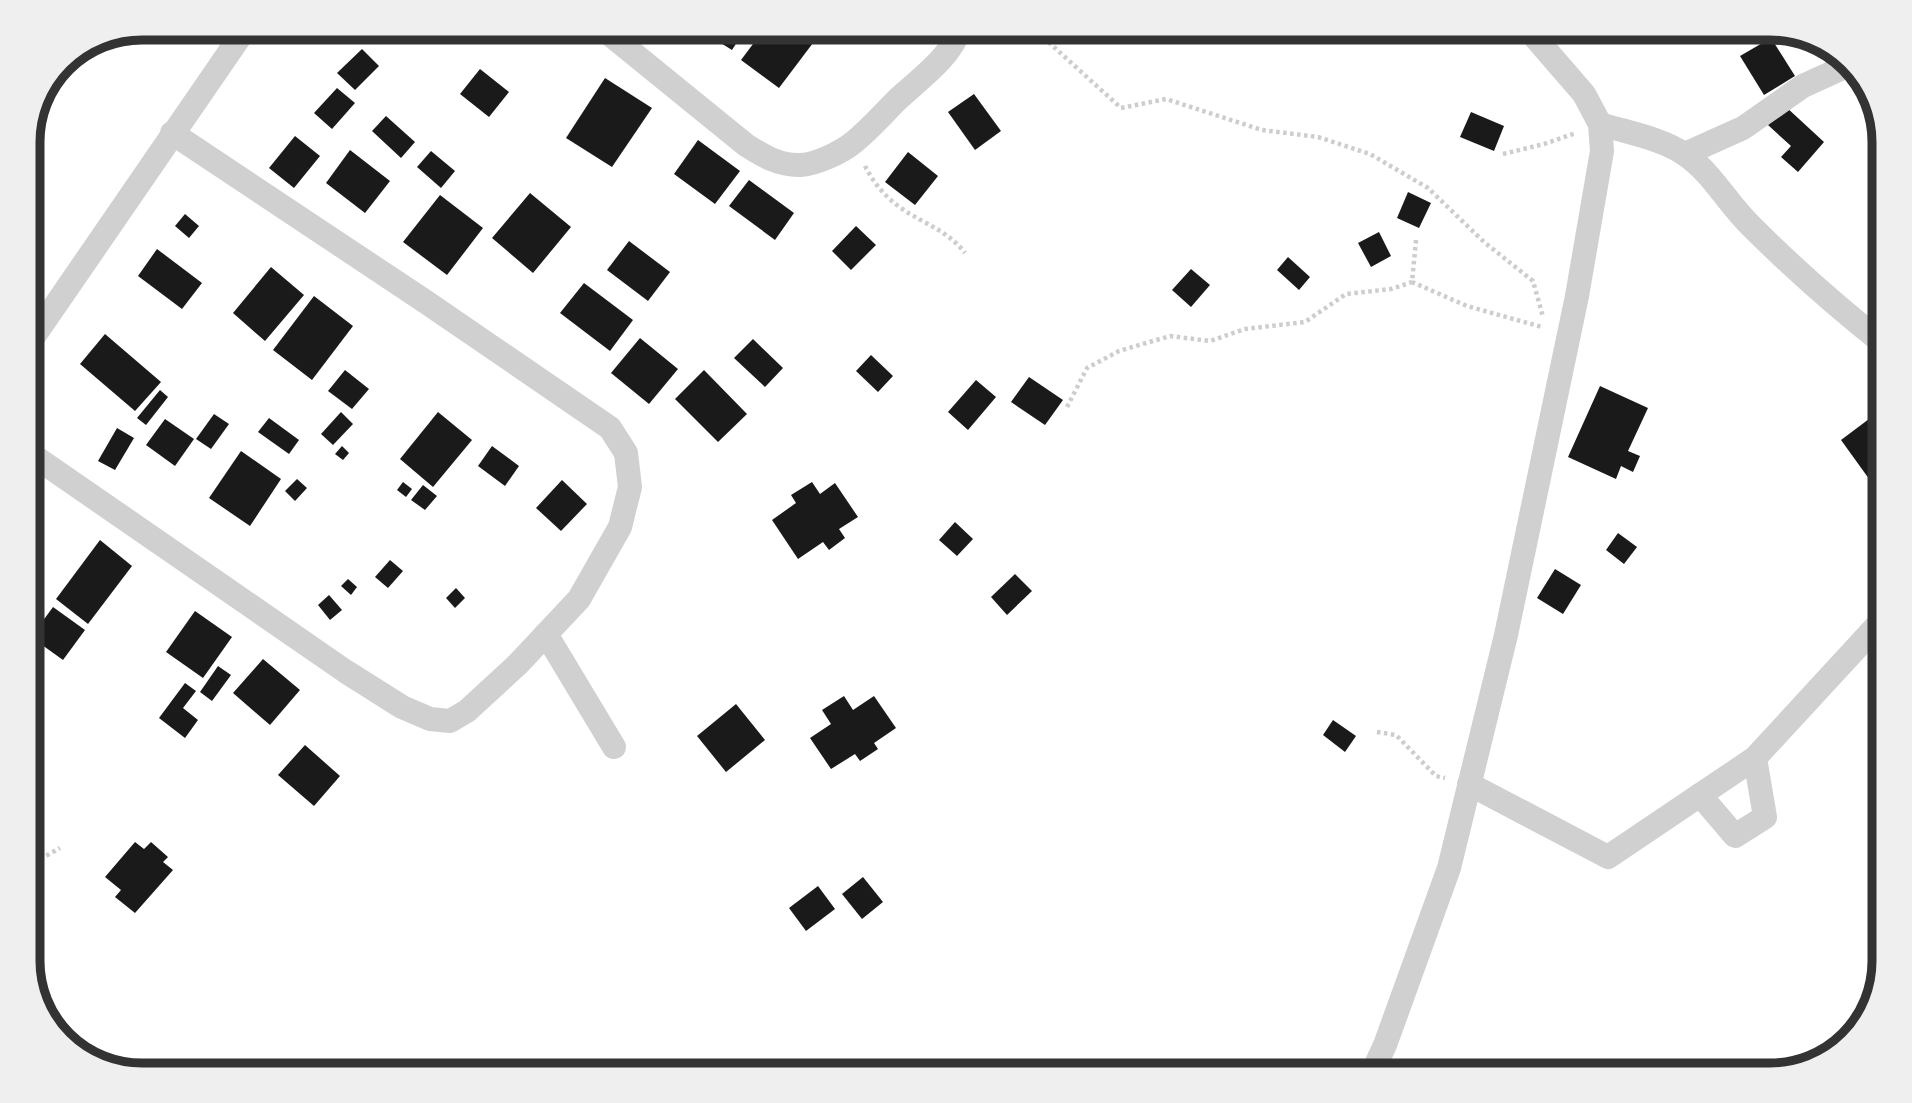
<svg xmlns="http://www.w3.org/2000/svg" width="1912" height="1103" viewBox="0 0 1912 1103" font-family="'Work Sans',sans-serif">
<rect width="100%" height="100%" fill="#fff"/>
<g fill="#1a1a1a">
<polygon points="386,28 418,28 405,44"/>
<polygon points="705,28 746,28 732,50 703,32"/>
<polygon points="765,28 818,28 822,31 779,88 741,60"/>
<polygon points="1093,28 1109,28 1102,36"/>
<polygon points="1771,38 1795,76 1764,95 1740,56"/>
<polygon points="362,49 379,66 355,90 337,73"/>
<polygon points="480,69 509,92 489,117 460,94"/>
<polygon points="605,78 652,108 612,167 566,138"/>
<polygon points="337,88 355,103 332,129 314,113"/>
<polygon points="974,94 1001,131 975,150 948,112"/>
<polygon points="1785,106 1824,142 1798,172 1781,157 1791,146 1768,125"/>
<polygon points="1471,112 1504,126 1494,151 1460,137"/>
<polygon points="386,116 415,142 401,158 372,131"/>
<polygon points="295,136 320,156 294,188 269,168"/>
<polygon points="698,140 740,171 715,204 674,174"/>
<polygon points="350,150 390,181 365,213 326,183"/>
<polygon points="431,151 455,171 441,188 417,167"/>
<polygon points="908,152 938,176 915,205 885,182"/>
<polygon points="749,180 794,213 775,240 729,206"/>
<polygon points="1408,192 1431,203 1419,228 1397,218"/>
<polygon points="530,193 571,227 533,273 492,238"/>
<polygon points="440,195 483,228 447,275 403,242"/>
<polygon points="185,214 199,226 189,238 175,226"/>
<polygon points="856,226 876,245 851,270 832,251"/>
<polygon points="1379,232 1391,256 1371,267 1358,243"/>
<polygon points="629,241 670,272 648,301 607,270"/>
<polygon points="157,249 202,283 182,309 138,276"/>
<polygon points="1288,257 1310,277 1299,290 1277,270"/>
<polygon points="271,267 304,295 265,341 233,313"/>
<polygon points="1191,269 1210,285 1191,307 1172,290"/>
<polygon points="584,283 633,320 610,351 560,313"/>
<polygon points="314,296 353,326 312,380 273,350"/>
<polygon points="105,334 161,382 135,411 80,364"/>
<polygon points="640,338 678,369 649,404 611,373"/>
<polygon points="753,339 783,368 765,387 734,358"/>
<polygon points="871,355 893,376 878,392 856,371"/>
<polygon points="345,370 369,389 352,409 328,391"/>
<polygon points="704,370 747,414 718,442 675,399"/>
<polygon points="1029,377 1063,400 1045,425 1011,402"/>
<polygon points="976,380 996,397 968,430 948,412"/>
<polygon points="1600,386 1648,408 1628,451 1640,456 1633,472 1621,466 1616,479 1568,457"/>
<polygon points="160,390 168,397 146,425 137,418"/>
<polygon points="341,412 353,424 333,445 321,434"/>
<polygon points="438,412 472,440 433,487 400,459"/>
<polygon points="1877,413 1884,423 1884,474 1872,483 1841,440"/>
<polygon points="214,414 229,424 211,449 196,439"/>
<polygon points="269,418 299,440 289,454 258,432"/>
<polygon points="165,419 194,439 175,466 146,445"/>
<polygon points="117,428 134,438 115,470 98,461"/>
<polygon points="342,446 349,453 343,460 335,454"/>
<polygon points="492,446 519,466 505,486 478,466"/>
<polygon points="241,451 281,479 250,526 209,498"/>
<polygon points="297,479 307,488 295,501 285,491"/>
<polygon points="562,480 587,504 561,531 536,508"/>
<polygon points="403,482 412,489 406,497 397,490"/>
<polygon points="812,482 820,494 835,483 858,517 839,529 845,538 829,550 823,542 798,559 772,520 796,503 791,495"/>
<polygon points="423,485 437,496 425,510 411,500"/>
<polygon points="955,522 973,539 957,556 939,540"/>
<polygon points="1618,533 1637,547 1624,564 1606,550"/>
<polygon points="100,540 132,566 88,624 56,599"/>
<polygon points="390,560 403,571 388,588 375,577"/>
<polygon points="1555,569 1581,585 1563,614 1537,598"/>
<polygon points="1015,574 1032,591 1007,615 991,597"/>
<polygon points="348,579 357,587 351,595 341,586"/>
<polygon points="456,588 465,598 455,608 446,598"/>
<polygon points="329,595 342,610 330,620 318,605"/>
<polygon points="53,607 85,630 63,660 31,637"/>
<polygon points="195,611 232,637 203,678 166,652"/>
<polygon points="263,659 300,690 270,725 233,693"/>
<polygon points="218,666 231,675 212,701 200,692"/>
<polygon points="185,683 196,691 183,708 198,720 185,738 159,718"/>
<polygon points="844,696 853,710 874,696 896,728 874,743 878,749 860,761 855,754 831,769 810,738 831,724 822,710"/>
<polygon points="736,704 765,740 726,772 697,736"/>
<polygon points="1333,720 1356,736 1345,752 1323,735"/>
<polygon points="305,745 340,776 314,806 278,775"/>
<polygon points="135,842 144,849 151,842 168,857 163,862 173,870 135,913 115,897 121,890 105,877"/>
<polygon points="863,877 883,902 862,919 842,894"/>
<polygon points="818,886 835,909 806,931 789,908"/>
</g>
<g fill="none" stroke-linecap="round" stroke-linejoin="round">
<g stroke="#cdcdcd" stroke-width="4.5" stroke-dasharray="3.5 3.5" stroke-linecap="butt">
<polyline points="1033,28 1121,108 1166,99 1262,130 1318,137 1370,154 1428,188 1484,242 1533,281 1543,317"/>
<polyline points="1503,154 1544,144 1576,133"/>
<path d="M865,166C873,182 885,197 901,208C925,225 946,229 965,253"/>
<polyline points="1416,240 1412,282 1467,306 1542,327"/>
<polyline points="1067,407 1087,368 1119,351 1170,336 1210,341 1245,329 1305,322 1346,294 1391,289 1412,282"/>
<polyline points="1377,732 1396,735 1436,776 1445,778"/>
<polyline points="28,866 60,848"/>
</g>
<g stroke="#d0d0d0" stroke-width="24">
<path d="M602,28L746,145C763,156 780,166 801,165C817,164 842,152 854,142C870,129 883,114 897,100C918,80 951,58 960,28"/>
<path d="M1600,124C1629,133 1661,138 1686,155C1712,173 1728,204 1751,226C1793,268 1837,307 1884,344"/>
<polyline points="1685,154 1743,128 1803,86 1849,65"/>
<polyline points="28,345 246,28"/>
<polyline points="28,452 345,671 402,707 430,719 450,721 467,711 518,664 579,599 620,527 630,487 626,453 610,428 426,302 172,133"/>
<polyline points="546,634 614,747"/>
<polyline points="1755,758 1765,817 1735,836 1700,795 1755,758 1884,618"/>
<polyline points="1469,784 1608,857 1700,795"/>
<polyline points="1371,1075 1385,1045 1449,868 1506,635 1577,296 1602,151 1600,124 1584,94 1527,28"/>
</g>
</g>
<path d="M0 0H1912V1103H0ZM142 40H1770A102 102 0 0 1 1872 142V961A102 102 0 0 1 1770 1063H142A102 102 0 0 1 40 961V142A102 102 0 0 1 142 40Z" fill="#efefef" fill-rule="evenodd"/>
<path fill="none" stroke="#333" stroke-width="9" d="M142 40H1770A102 102 0 0 1 1872 142V961A102 102 0 0 1 1770 1063H142A102 102 0 0 1 40 961V142A102 102 0 0 1 142 40Z"/>
</svg>
